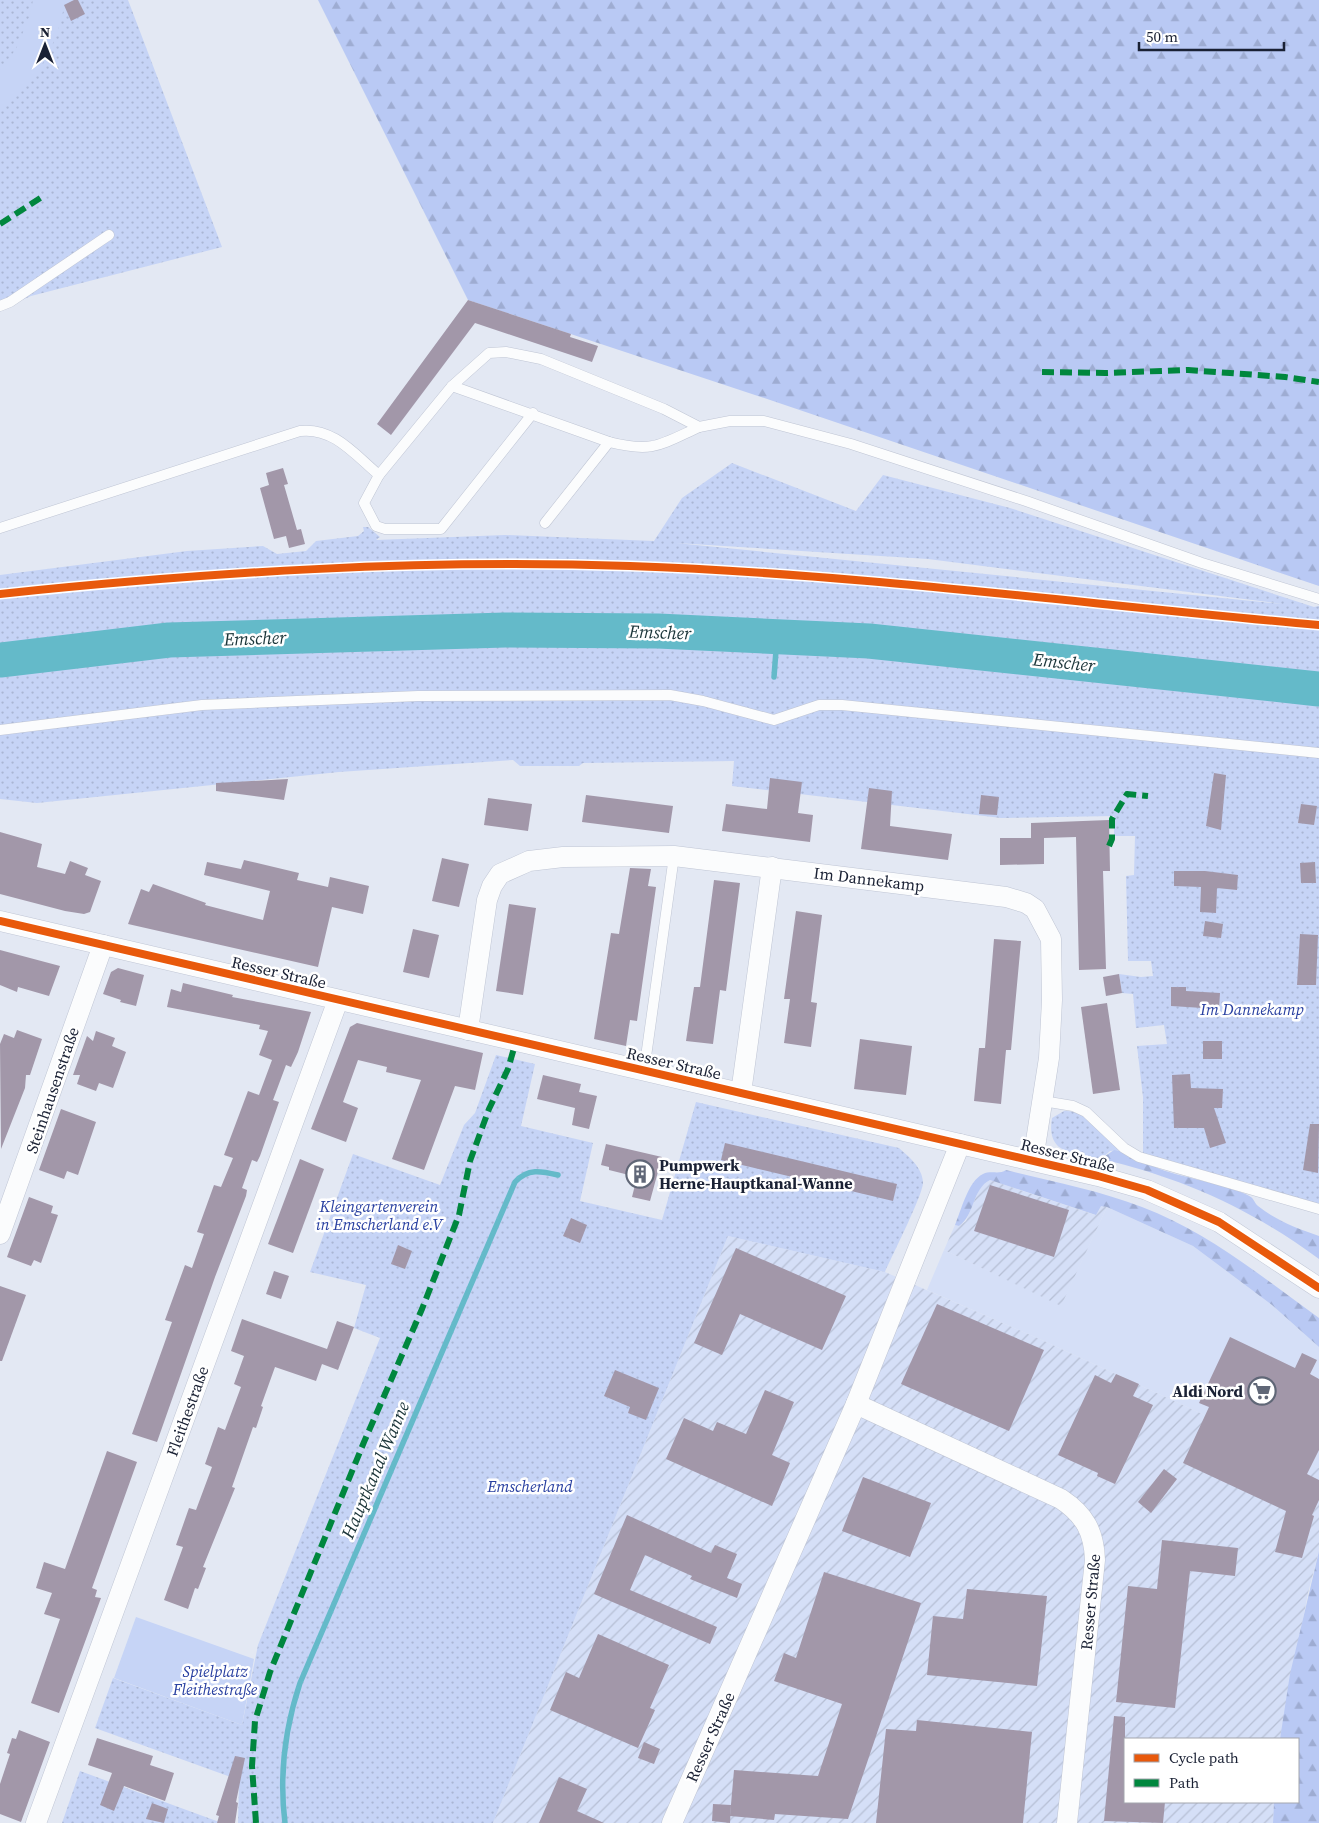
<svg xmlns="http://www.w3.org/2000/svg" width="1319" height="1823" viewBox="0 0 1319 1823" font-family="'Source Serif 4',serif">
<defs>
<pattern id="industrial-furrows" width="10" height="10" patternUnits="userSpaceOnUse" patternTransform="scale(1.25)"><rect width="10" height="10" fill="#d5dff7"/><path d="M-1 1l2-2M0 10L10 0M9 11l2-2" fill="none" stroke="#b6bfd4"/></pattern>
<pattern id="grass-dots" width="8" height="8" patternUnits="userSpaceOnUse" patternTransform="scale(1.25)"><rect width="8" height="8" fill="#c6d4f6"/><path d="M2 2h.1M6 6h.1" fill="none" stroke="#aab6d4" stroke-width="1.8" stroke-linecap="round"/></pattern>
<pattern id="forest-firs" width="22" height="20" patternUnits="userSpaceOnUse" patternTransform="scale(1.25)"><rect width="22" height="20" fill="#b9c9f4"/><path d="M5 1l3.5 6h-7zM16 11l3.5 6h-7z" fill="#9eacd2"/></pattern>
</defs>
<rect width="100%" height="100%" fill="#e3e8f3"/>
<polygon fill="#d5dff7" points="1107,1207 1193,1246 1272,1305 1319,1347 1319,1468 1044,1341 927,1290 944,1250 1061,1305"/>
<g fill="url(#industrial-furrows)">
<polygon points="990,1180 1095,1215 1101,1205 1107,1207 1061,1306 944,1250 955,1225 959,1226 966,1221 980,1187"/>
<polygon points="728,1236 885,1272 1044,1341 1319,1468 1319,1551 1308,1593 1280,1739 1125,1739 1125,1802 1274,1802 1273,1823 493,1823"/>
</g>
<g fill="url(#grass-dots)" fill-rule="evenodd">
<polygon points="0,0 128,0 222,247 31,296 0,310"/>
<path d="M732,463L856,511L883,475L1010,508L1314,607L1319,606V1204L1143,1153V1097L1137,1046L1167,1044L1164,1025L1136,1028L1133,994L1122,993L1119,974L1141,977L1153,976L1151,961H1128L1126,876L1134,875L1135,836H1114V816L1001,818L732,786L734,761L583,763L579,766H520L513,760L339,772L37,803L0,799V575L187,551L263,546L277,554L306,551L316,541L358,536L364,531L363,527H368L380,537L376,540L505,535L654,541L682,498ZM676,543L928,559L1283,604Z"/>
<path d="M496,1055L535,1064L521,1126L593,1143L580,1201L662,1220L696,1102L899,1148C909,1157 922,1167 923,1182C924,1193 891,1258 885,1272L728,1236L493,1823H238L239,1780L95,1728L113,1678L242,1725L258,1645L380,1338L354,1328L366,1285L310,1272L353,1154L440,1185L464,1125L475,1113Z"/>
<path d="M1064,1111C1088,1110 1104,1135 1120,1150L1110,1151L1101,1159C1073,1152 1046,1155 1052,1118Z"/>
<polygon points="80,1771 222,1823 62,1823"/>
</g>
<g fill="url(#forest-firs)">
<polygon points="318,0 1319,0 1319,586 779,403 468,300"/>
<path d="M1114,1150C1124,1150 1148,1164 1160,1169C1183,1178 1232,1185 1251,1197C1254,1199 1255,1204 1258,1206C1275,1220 1298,1229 1319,1236V1259C1251,1209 1183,1178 1101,1159Z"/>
<path d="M1006,1170C1051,1181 1098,1190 1142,1207C1208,1232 1262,1277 1319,1318V1347L1272,1305L1193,1246L1107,1207L1101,1206L1096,1215L990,1180C972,1189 975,1215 959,1226L955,1225C961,1211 968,1181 983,1174C991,1170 999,1175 1006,1170Z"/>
<polygon points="1319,1551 1319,1823 1273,1823 1274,1802 1298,1802 1298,1739 1280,1739 1290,1674"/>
</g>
<g fill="#c6d4f6">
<path d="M33,0H65C59,45 35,84 0,111V70L16,49L30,15Z"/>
<polygon points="136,1617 254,1659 242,1725 114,1678"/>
</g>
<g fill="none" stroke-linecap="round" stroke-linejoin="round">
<g stroke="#64bac9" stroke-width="5.5">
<polyline points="774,677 777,637"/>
<path d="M285,1823C279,1775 285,1728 300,1683L515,1182C528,1168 541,1171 558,1175"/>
</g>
<polyline stroke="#64bac9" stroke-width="35" points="0,660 169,640 505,630 658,631 869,641 1319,689"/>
</g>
<g fill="#a297a9">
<polygon points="74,0 78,0 85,14 71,21 64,5"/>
<polygon points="468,300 571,334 570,337 598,346 592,362 475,323 391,435 377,424"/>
<polygon points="283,468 288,484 284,485 297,530 301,529 305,544 289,548 286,536 274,539 260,488 269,485 266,473"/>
<polygon points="1214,773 1226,775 1221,830 1206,826"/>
<polygon points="770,778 802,782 798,813 813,815 810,842 722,831 726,804 767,809"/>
<polygon points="288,779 284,800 216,791 216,783"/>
<polygon points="869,788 892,791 890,826 952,834 948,860 861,849"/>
<polygon points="586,795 673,806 669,833 582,822"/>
<polygon points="981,795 999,797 997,815 979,814"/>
<polygon points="488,798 532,804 528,831 484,825"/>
<polygon points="1301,804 1317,806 1314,825 1298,823"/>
<polygon points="1109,820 1110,871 1103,871 1106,969 1079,970 1076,837 1044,838 1044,864 1000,865 1000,838 1031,838 1031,823"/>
<polygon points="0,832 42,844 37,867 65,874 70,861 88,868 85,875 101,881 90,912 84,914 65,911 0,894"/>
<polygon points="442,858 469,864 459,907 432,901"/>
<polygon points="244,860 299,873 297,880 328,887 330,877 369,886 363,914 332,907 318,967 128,924 141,889 149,892 153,884 206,903 205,905 263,920 270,891 204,875 207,862 241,869"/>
<polygon points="1315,862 1316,883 1301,883 1300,863"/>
<polygon points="630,868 651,869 648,886 656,887 637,1021 630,1020 626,1046 594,1039 611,933 619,934"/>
<polygon points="1174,871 1205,871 1238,875 1237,890 1217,888 1216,913 1200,912 1201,887 1174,886"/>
<polygon points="714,880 740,883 726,991 720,990 713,1044 686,1041 694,987 700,987"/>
<polygon points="509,904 536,908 523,995 496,991"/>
<polygon points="796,911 822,915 811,1002 817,1003 811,1047 784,1043 790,999 784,999"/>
<polygon points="1205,921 1223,924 1221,938 1203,936"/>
<polygon points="413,929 439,935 429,978 403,972"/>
<polygon points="1300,934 1318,935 1316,985 1297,985"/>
<polygon points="994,939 1021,941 1011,1050 1006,1050 1001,1104 974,1101 979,1048 985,1048"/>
<polygon points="0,950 60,966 49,996 18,987 17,992 0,985"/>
<polygon points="118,968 144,975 136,1006 120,1002 121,1000 103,994 111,972"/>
<polygon points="1119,974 1122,993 1106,996 1103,977"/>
<polygon points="183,983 233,995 232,997 311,1012 298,1052 291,1067 286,1065 273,1100 279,1102 260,1156 257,1162 252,1160 242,1188 247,1190 246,1196 215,1277 157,1442 132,1434 172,1322 165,1320 185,1265 192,1268 204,1234 197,1232 214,1185 221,1187 233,1158 224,1155 248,1091 259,1095 272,1060 259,1055 268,1031 259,1029 260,1025 167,1007 171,989 181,992"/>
<polygon points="1171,987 1186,987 1186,991 1220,993 1219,1009 1171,1006"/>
<polygon points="1107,1003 1120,1090 1093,1094 1081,1007"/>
<polygon points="357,1023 483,1053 475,1090 455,1086 424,1170 392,1159 421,1080 386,1072 387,1067 358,1060 343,1102 358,1108 346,1142 311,1129 350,1027"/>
<polygon points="17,1030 42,1039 30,1075 26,1075 25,1088 1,1149 0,1044 4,1034 14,1038"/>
<polygon points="96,1031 115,1038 112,1046 126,1052 113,1088 99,1083 96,1091 77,1084 80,1075 73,1075 87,1036 93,1041"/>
<polygon points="860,1039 912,1046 906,1095 854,1089"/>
<rect x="1203" y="1041" width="19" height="18"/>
<polygon points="1190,1074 1191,1088 1223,1089 1222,1108 1214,1108 1226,1143 1210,1148 1204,1128 1174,1128 1172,1075"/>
<polygon points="543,1075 581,1084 579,1092 597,1096 589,1129 572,1125 575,1108 537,1099"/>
<polygon points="61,1109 96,1122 78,1175 67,1171 64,1179 39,1170"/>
<polygon points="1310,1124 1319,1124 1318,1173 1303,1170"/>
<polygon points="725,1143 897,1184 893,1201 721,1160"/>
<polygon points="606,1144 662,1157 650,1201 632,1197 637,1177 609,1170 609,1167 601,1165"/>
<polygon points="300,1159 324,1169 293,1253 268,1244"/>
<polygon points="990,1185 1069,1210 1054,1257 974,1231"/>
<polygon points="29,1197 53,1206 51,1213 58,1215 41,1263 34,1260 31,1266 7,1257"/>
<polygon points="571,1218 587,1225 580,1243 563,1236"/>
<polygon points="398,1245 412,1251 405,1269 391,1264"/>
<polygon points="736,1248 846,1296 822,1350 740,1314 722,1355 694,1343"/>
<polygon points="274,1271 289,1276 281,1299 266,1294"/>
<polygon points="0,1286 26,1295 2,1361 0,1361"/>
<polygon points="937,1304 1044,1350 1009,1431 901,1384"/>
<polygon points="242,1319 327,1349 337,1321 354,1327 338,1370 322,1364 316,1381 275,1367 261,1406 263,1407 256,1428 253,1427 232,1487 235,1488 203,1567 206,1568 198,1589 195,1588 188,1609 164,1600 183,1547 176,1545 189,1508 196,1510 212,1467 205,1464 218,1427 225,1430 241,1387 234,1384 244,1356 231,1351"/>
<polygon points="1230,1337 1295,1368 1302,1353 1317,1360 1310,1374 1319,1379 1319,1450 1307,1474 1319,1480 1319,1500 1312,1515 1314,1516 1302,1558 1275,1552 1286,1511 1183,1463 1209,1407 1199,1403"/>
<polygon points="615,1370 659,1388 646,1420 628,1413 630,1407 604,1396"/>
<polygon points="1116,1374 1139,1384 1133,1396 1153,1405 1115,1484 1097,1476 1098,1473 1058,1455 1095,1375 1111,1383"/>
<polygon points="765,1390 794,1402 772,1455 790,1463 772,1506 666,1459 684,1418 713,1431 717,1422 746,1434"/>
<polygon points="107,1451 137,1462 92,1588 97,1590 95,1597 101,1598 59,1713 31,1703 60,1619 44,1614 52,1593 36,1588 44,1562 65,1569"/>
<polygon points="1164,1469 1177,1479 1151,1513 1138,1502"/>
<polygon points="863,1477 931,1503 910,1557 842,1531"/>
<polygon points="627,1515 711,1553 715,1545 737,1554 727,1578 742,1584 737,1598 690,1579 692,1576 645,1555 630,1590 717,1627 710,1644 594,1594"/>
<polygon points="1162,1540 1238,1548 1235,1576 1190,1571 1175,1708 1116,1702 1128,1586 1157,1589"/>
<polygon points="824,1572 921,1603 848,1819 775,1814 774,1820 730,1816 734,1770 818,1776 842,1704 774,1681 784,1653 796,1658"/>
<polygon points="967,1589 1047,1596 1037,1686 927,1675 933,1616 963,1619"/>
<polygon points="598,1634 669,1665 650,1708 655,1710 638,1748 550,1710 566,1672 579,1678"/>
<polygon points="1114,1716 1125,1717 1125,1802 1165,1802 1163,1823 1104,1821"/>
<polygon points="917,1720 1032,1732 1023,1823 876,1823 886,1729 916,1731"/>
<polygon points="19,1730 50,1742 21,1822 0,1814 0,1784 10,1754 7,1753 12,1738 16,1739"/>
<polygon points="97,1738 153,1756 150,1765 174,1773 165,1801 124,1786 114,1811 100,1805 112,1773 88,1765"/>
<polygon points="644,1742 660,1749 654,1764 638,1758"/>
<polygon points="235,1756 245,1758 236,1802 238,1803 235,1823 217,1823 219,1816 216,1815"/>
<polygon points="559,1777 587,1789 577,1811 604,1823 539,1823"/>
<polygon points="152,1803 168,1809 164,1823 146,1819"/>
<polygon points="713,1804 731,1805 730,1823 712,1821"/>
</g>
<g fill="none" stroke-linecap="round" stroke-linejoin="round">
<g stroke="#bfc5d4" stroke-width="11">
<g id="service">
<polyline points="0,306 10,302 109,235"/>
<polyline points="452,386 489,353 506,352 541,359 664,409 699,427 730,421 764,421 851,444 1026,501 1202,563 1319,599"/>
<polyline points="379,475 364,503 376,526 385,529 441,529 533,413"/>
<polyline points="545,523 609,442"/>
<path d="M0,528L300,431C334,427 355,455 379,475L452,386L609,442C653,453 660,445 699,427"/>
<polyline points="0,730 202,705 418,696 670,695 703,701 774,720 819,705 842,705 1319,753"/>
<polyline points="644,1071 674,856"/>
<polyline points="1043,1101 1073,1106 1086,1112 1124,1148 1139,1157 1319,1209"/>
</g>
</g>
<g stroke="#bfc5d4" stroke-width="21">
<g id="minor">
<polyline points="0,921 1098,1176 1147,1190 1219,1222 1319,1288"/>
<polyline points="468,1030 487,900 492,886 500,874 529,861 563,857 674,856 1006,897 1026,903 1035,909 1051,939 1052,1000 1049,1058 1033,1160"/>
<polyline points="741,1093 772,867"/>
<polyline points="0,1234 103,945"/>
<path d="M856,1404L1061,1499C1085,1515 1094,1532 1095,1560L1067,1823"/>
<polyline points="36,1823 338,1000"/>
<polyline points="672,1823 856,1404 960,1144"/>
</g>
</g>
<use href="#service" stroke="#fbfcfd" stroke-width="10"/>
<use href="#minor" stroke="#fbfcfd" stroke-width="20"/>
<g stroke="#00873e" stroke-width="6" stroke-dasharray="12 6" stroke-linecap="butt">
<polyline points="0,224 45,195"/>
<polyline points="1042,372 1105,373 1188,370 1285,377 1319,382"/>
<polyline points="1109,846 1112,839 1112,819 1127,794 1148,796"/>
<polyline points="256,1823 252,1766 255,1721 270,1672 364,1442 422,1309 459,1215 470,1161 489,1109 508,1069 516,1041"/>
</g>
<g stroke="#fff" stroke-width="11">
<g id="cycleway">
<path d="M0,594C210,572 419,559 630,566C861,574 1090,605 1319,625"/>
<polyline points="0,921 1098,1176 1147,1190 1219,1222 1319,1288"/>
</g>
</g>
<use href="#cycleway" stroke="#e8590c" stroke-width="8"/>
</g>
<defs>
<g id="building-ring" transform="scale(1.4375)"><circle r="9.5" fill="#fff" stroke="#606777" stroke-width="1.5"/><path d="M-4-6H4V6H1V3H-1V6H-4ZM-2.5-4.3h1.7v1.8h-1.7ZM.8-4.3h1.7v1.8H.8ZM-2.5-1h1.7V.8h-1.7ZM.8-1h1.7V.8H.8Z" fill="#606777"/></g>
<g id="supermarket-ring" transform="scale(1.4375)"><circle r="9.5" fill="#fff" stroke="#606777" stroke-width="1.5"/><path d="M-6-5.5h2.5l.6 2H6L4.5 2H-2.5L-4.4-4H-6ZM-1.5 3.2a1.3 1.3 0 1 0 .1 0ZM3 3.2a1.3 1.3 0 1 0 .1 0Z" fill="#606777"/></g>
</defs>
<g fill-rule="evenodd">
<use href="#building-ring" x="640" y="1174"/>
<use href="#supermarket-ring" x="1262" y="1391"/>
</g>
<g text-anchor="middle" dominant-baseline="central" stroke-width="5" stroke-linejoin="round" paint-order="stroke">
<g font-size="16" fill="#1a2134" stroke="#fff">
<text transform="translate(869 879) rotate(7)">Im Dannekamp</text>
<text transform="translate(279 972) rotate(13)">Resser Straße</text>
<text transform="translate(674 1063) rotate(13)">Resser Straße</text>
<text transform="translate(52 1090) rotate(-71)">Steinhausenstraße</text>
<text transform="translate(1068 1155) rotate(14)">Resser Straße</text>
<text transform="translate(187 1411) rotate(-70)">Fleithestraße</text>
<text transform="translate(1090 1602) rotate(-85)">Resser Straße</text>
<text transform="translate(710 1737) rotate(-66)">Resser Straße</text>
</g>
<g font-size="16" font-style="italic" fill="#2940a1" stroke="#fff">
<text x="1252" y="1009">Im Dannekamp</text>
<text x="379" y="1206">Kleingartenverein<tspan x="379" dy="18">in Emscherland e.V</tspan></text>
<text x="530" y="1486">Emscherland</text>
<text x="215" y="1671">Spielplatz<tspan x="215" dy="18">Fleithestraße</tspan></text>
</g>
<g font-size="16" font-weight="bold" fill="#1a2134" stroke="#fff" text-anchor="start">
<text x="659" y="1165">Pumpwerk<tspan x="659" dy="18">Herne-Hauptkanal-Wanne</tspan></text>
<text x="1243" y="1391" text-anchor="end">Aldi Nord</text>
</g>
<g font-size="18" font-style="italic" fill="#1b3539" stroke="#fff">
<text transform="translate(660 632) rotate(2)">Emscher</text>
<text transform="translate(255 638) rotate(-2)">Emscher</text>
<text transform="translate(1064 662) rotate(6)">Emscher</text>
<text transform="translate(375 1470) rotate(-67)">Hauptkanal Wanne</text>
</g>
</g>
<rect x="1124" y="1738" width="175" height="65" fill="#ffffff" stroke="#a3a6ae"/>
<rect x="1134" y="1754" width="25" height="8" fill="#e8590c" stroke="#a3a6ae"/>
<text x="1169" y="1763" font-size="15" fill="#1a2134">Cycle path</text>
<rect x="1134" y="1779" width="25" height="8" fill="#00873e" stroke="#a3a6ae"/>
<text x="1169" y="1788" font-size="15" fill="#1a2134">Path</text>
<g transform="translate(45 45)" stroke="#ffffff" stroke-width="4" paint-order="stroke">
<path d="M0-4L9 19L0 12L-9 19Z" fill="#1a2134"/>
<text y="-8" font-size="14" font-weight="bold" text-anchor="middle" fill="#1a2134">N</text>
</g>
<path d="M1139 42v8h145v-8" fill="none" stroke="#1a2134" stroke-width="2.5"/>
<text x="1146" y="42" font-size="15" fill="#1a2134" stroke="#ffffff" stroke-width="4" paint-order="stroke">50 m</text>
</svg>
